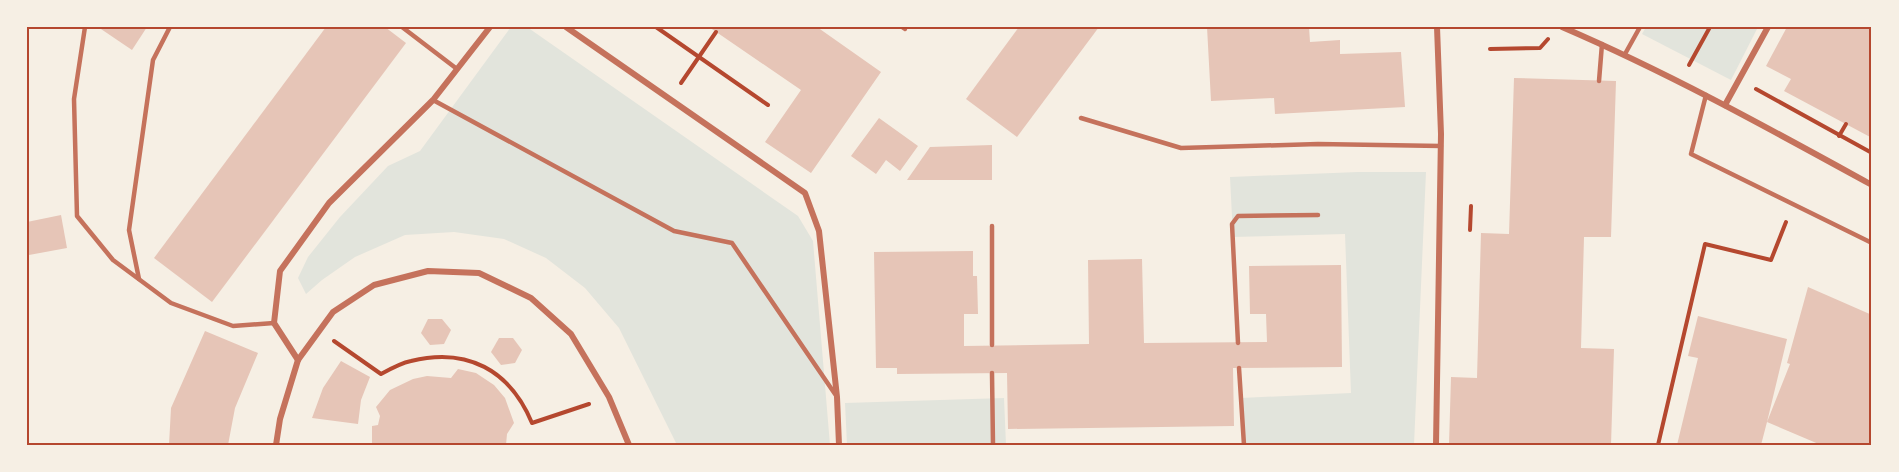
<svg xmlns="http://www.w3.org/2000/svg" width="1899" height="472" viewBox="0 0 1899 472" font-family="'Public Sans',sans-serif">
<rect width="100%" height="100%" fill="#f6efe4"/>
<g fill="#e2e4dc">
<polygon points="511,27 527,27 798,216 813,241 830,445 677,445 619,328 585,288 546,258 504,239 454,232 405,235 355,257 322,280 306,294 298,278 308,257 340,217 388,166 420,151"/>
<polygon points="1646,27 1758,27 1731,80 1642,34"/>
<polygon points="1358,172 1426,172 1414,445 1243,445 1241,398 1351,393 1345,234 1233,237 1230,177"/>
<polygon points="1004,398 1006,445 847,445 845,403"/>
</g>
<g fill="#e6c5b7">
<polygon points="98,27 147,27 132,50"/>
<polygon points="326,27 385,27 406,43 212,302 154,258"/>
<polygon points="709,27 817,27 881,72 811,173 765,142 801,90"/>
<polygon points="1019,27 1099,27 1017,137 966,99"/>
<polygon points="1207,27 1309,27 1310,42 1340,40 1340,54 1401,52 1405,107 1275,114 1274,98 1211,101"/>
<polygon points="1787,27 1872,27 1872,138 1784,91 1791,79 1766,66"/>
<polygon points="1514,78 1616,81 1611,237 1584,237 1581,348 1614,349 1611,445 1449,445 1451,377 1477,378 1481,233 1509,234"/>
<polygon points="879,118 918,146 900,171 886,160 876,174 851,156"/>
<polygon points="992,145 992,180 907,180 930,147"/>
<polygon points="61,215 67,248 29,255 27,244 27,222"/>
<polygon points="973,251 973,276 977,276 978,314 964,314 964,346 1089,344 1088,260 1142,259 1144,343 1267,342 1266,314 1250,314 1249,266 1341,265 1342,367 1233,368 1234,426 1008,429 1007,373 897,374 897,368 876,368 874,252"/>
<polygon points="1808,287 1872,315 1872,440 1870,445 1821,445 1767,422 1761,445 1677,445 1698,358 1688,356 1698,316 1787,339 1767,422 1790,364 1787,363"/>
<polygon points="428,319 442,319 451,330 444,344 430,345 421,333"/>
<polygon points="205,331 258,353 235,408 228,445 169,445 171,408"/>
<polygon points="499,338 513,338 522,350 515,363 501,365 491,352"/>
<polygon points="341,361 370,377 361,400 358,424 312,418 323,388"/>
<polygon points="458,369 476,373 494,385 505,398 514,423 507,434 506,445 372,445 372,426 378,425 380,416 376,407 390,390 413,379 427,376 451,378"/>
</g>
<g fill="none" stroke-linecap="round" stroke-linejoin="round">
<g stroke="#b5482f" stroke-width="4">
<polyline points="656,27 768,105"/>
<polyline points="1490,49 1540,48 1548,39"/>
<polyline points="1689,65 1710,27"/>
<polyline points="681,83 716,32"/>
<polyline points="1756,89 1872,153"/>
<polyline points="1839,136 1846,124"/>
<polyline points="1470,230 1471,206"/>
<path d="M334,341L381,374C390,369 401,363 411,361C467,347 510,370 532,423L589,404"/>
<polyline points="1658,445 1705,244 1771,260 1786,222"/>
</g>
<g stroke="#c5725c" stroke-width="4.5">
<polyline points="85,27 74,99 77,216 113,260 171,303 233,326 274,323"/>
<polyline points="402,27 457,69"/>
<polyline points="902,27 905,29"/>
<polyline points="1625,54 1640,27"/>
<polyline points="1599,81 1602,44"/>
<polyline points="1706,95 1691,154 1872,243"/>
<polyline points="433,100 674,231 732,243 835,394"/>
<polyline points="1081,118 1181,148 1318,144 1441,146"/>
<polyline points="992,226 992,345"/>
<polyline points="139,279 129,230 153,60 170,27"/>
<polyline points="1238,343 1232,224 1238,216 1318,215"/>
<polyline points="1239,368 1244,445"/>
<polyline points="992,373 993,445"/>
</g>
<g stroke="#c5725c" stroke-width="6">
<polyline points="566,27 805,193 819,231 837,397 839,445"/>
<path d="M1562,27C1669,73 1770,129 1872,185"/>
<polyline points="1725,105 1768,27"/>
<polyline points="298,360 274,323 280,271 329,203 433,100 490,27"/>
<polyline points="276,445 280,419 298,360 333,312 374,285 428,271 479,273 531,298 571,334 609,397 629,445"/>
<polyline points="1436,445 1441,134 1437,27"/>
</g>
</g>
<rect width="1899" height="472" fill="none" stroke="#f6efe4" stroke-width="57"/>
<rect x="28" y="28" width="1842" height="416" fill="none" stroke="#b5482f" stroke-width="2"/>
</svg>
